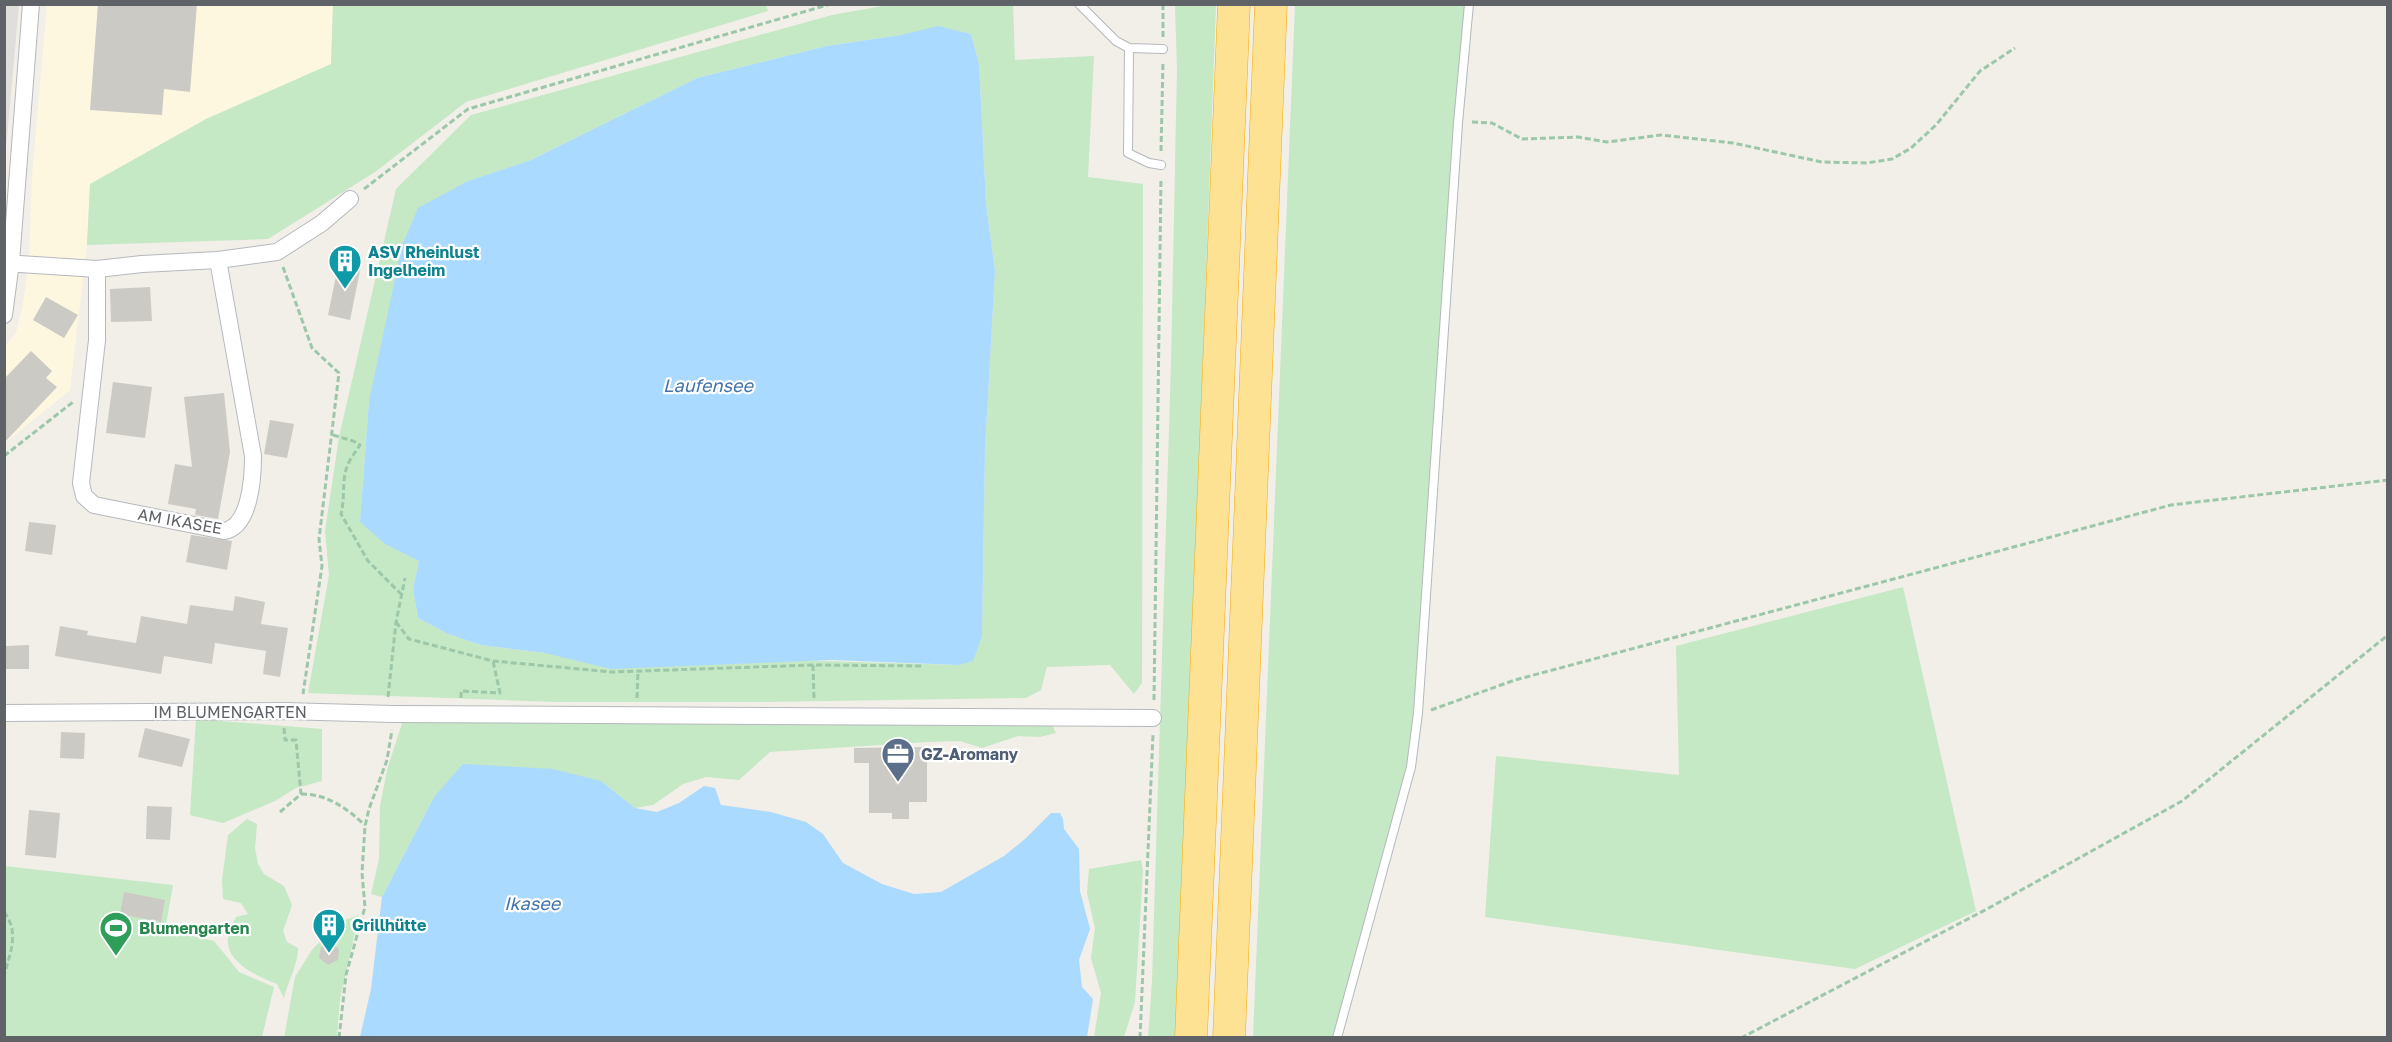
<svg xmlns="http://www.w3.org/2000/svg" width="2392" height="1042" viewBox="0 0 2392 1042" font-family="'Golos Text',sans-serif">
<rect width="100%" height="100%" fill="#f1efe8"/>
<polygon fill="#fef7e0" points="47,5 333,5 331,64 206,119 90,184 87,245 70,390 5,443 5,346 16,333 23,304 29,260 32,176"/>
<polygon fill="#e0deda" points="5,4 19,5 5,160 4,5"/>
<g fill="#c5e8c5" fill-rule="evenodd">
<polygon points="333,5 766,4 768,11 466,102 375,172 268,239 87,245 90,184 206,119 331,64"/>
<path d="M888,5H1013L1015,60L1094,56L1088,177L1143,184L1142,683L1134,694L1110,665L1047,667L1041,690L1026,698L759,702H556L308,693L329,575L325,531L339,437L396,189L471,115L832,15ZM938,27L971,34L979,64L986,203L995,271L985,449L982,636L959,665L545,653L481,645L448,634L418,618L413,589L419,561L360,522L369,401L468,181L531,160L697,78L827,46L901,35Z"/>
<polygon points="1175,5 1216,5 1178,1037 1148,1038 1152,981 1171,364 1177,69"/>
<polygon points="1295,5 1469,5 1411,767 1337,1037 1253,1038"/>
<polygon points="1903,587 1976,911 1855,969 1485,917 1496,756 1679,775 1676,646"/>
<polygon points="404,717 1050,721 1056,733 1040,737 1018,736 982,748 960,741 927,742 770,752 739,780 706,777 683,784 653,805 635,808 601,781 434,797 382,897 371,894 379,859 380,806 387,770"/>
<polygon points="196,719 322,729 322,781 296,788 275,801 223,823 190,815"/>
<path d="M247,819L257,824L255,848L258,864L264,874L284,886L292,905L283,931L287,942L298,948C298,965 288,981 284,998L277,984C259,977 226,963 228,939C228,932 233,923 236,917L248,914L241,903L223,899L222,880L228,835Z"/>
<polygon points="1141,860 1143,871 1135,1002 1124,1037 1094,1037 1101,993 1091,958 1095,928 1087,893 1089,869"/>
<polygon points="4,866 173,885 165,930 214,941 239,972 274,987 262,1037 5,1037"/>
<polygon points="359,915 340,999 337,1037 284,1038 295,977 312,950 339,922"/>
</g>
<g fill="#aadaff">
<polygon points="938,26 971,34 979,64 986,203 995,271 985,449 982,636 973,661 959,665 832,660 611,669 545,653 481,645 448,634 418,618 413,589 419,561 385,544 360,522 369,401 402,246 418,208 468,181 531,160 697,78 827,46 901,35"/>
<polygon points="463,764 553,769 601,781 635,808 657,812 679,803 704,786 715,788 721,805 771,812 806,822 823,834 843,863 882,884 914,894 941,892 1004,856 1025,839 1051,813 1060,813 1063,819 1064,829 1079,849 1080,891 1090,929 1079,960 1082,987 1093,999 1087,1037 360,1037 371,989 382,897 434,797"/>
</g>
<g fill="#cccac5">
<polygon points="98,4 197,4 190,92 164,89 162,115 90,110"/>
<polygon points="339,261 361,266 350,320 328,315"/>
<polygon points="150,287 152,321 111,322 110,289"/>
<polygon points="46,297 78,315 64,338 33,320"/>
<polygon points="31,351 52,371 46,378 57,387 4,443 4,379"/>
<polygon points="113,382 152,387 145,438 106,433"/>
<polygon points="224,393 230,452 218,519 195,515 196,509 168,504 175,464 192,467 184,397"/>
<polygon points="270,420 294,424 287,458 264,454"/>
<polygon points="29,522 56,525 52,555 25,551"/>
<polygon points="191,535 232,541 227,570 186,562"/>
<polygon points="235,596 265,602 261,624 288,628 280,677 263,674 266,651 215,643 212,664 164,656 161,674 55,656 60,626 88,631 87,635 136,643 141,616 187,624 190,605 233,611"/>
<polygon points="29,645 29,669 6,669 6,646"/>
<polygon points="145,728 190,739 182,767 138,757"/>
<polygon points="61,732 85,733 84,759 60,758"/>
<polygon points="927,747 927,802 909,802 909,819 892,819 892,813 869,813 869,763 854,763 854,748"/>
<polygon points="147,806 172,807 170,840 146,839"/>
<polygon points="29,810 60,813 56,858 25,855"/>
<polygon points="124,892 165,900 161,922 120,914"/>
<polygon points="330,943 339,949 338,960 328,965 319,958 321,947"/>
</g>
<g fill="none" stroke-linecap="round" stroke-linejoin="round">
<g stroke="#b5b8bc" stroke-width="10">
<g id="service">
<polyline points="1079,4 1116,41 1129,48 1163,49"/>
<polyline points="1129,48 1128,153 1149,163 1161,165"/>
<polyline points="1337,1038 1411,767 1418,713 1458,123 1469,4"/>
</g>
</g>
<g stroke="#b5b8bc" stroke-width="18">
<g id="minor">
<polyline points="4,263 97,269 142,264 218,260 277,252 322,223 350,199"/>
<path d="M97,269V340L81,483L84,496L94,505L224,531C250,527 253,478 253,456L218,260"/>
<polyline points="4,315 11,262 31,4"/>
<polyline points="4,713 283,711 393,714 1153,718"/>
</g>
</g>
<g stroke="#f9ab00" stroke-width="33">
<g id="motorway">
<polyline points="1191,1038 1234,4"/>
<polyline points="1229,1038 1271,4"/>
</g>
</g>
<g stroke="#9cc7a9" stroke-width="3" stroke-dasharray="6 3" stroke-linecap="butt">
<polyline points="1163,37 1163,4"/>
<polyline points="1472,122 1492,123 1522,139 1578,137 1607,142 1661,135 1733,143 1822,162 1867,163 1892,159 1911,148 1936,125 1980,71 2015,48"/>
<polyline points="1161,151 1163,62"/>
<polyline points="364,189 468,109 831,4"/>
<polyline points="283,267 312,348 339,373 319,539 322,566 303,694"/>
<path d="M333,435L353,441L360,445C355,453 348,461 346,470C342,484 345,499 341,514L368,561L401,594"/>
<polyline points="4,456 73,402"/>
<polyline points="396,622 409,639 493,661 612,672 813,665 923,666"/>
<polyline points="813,665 814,699"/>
<polyline points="388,697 396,622 405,578"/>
<polyline points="461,698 461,691 500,693 493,661"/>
<polyline points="637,698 638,671"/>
<polyline points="1154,700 1161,179"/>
<polyline points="1431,710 1515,680 2171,505 2388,480"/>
<path d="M301,794C328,794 346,808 365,825"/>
<polyline points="280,812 301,794 296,740 285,740 284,728"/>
<path d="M4,912C20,933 10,952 4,976"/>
<polyline points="339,1038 346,975 365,907 362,873 365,826 369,809 387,760 392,730"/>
<polyline points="1140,1038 1153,734"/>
<polyline points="1741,1038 1987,909 2182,801 2388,635"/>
</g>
<use href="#service" stroke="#fff" stroke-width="8"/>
<use href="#minor" stroke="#fff" stroke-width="16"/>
<use href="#motorway" stroke="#fde293" stroke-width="32"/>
</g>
<defs>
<g id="building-pin" transform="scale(1.725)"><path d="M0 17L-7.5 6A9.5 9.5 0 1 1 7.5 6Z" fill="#0f9aa8" stroke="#fff"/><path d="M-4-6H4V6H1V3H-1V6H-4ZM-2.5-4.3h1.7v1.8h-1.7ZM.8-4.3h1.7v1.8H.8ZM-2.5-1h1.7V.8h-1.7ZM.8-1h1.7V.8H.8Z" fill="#fff"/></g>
<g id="office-pin" transform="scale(1.725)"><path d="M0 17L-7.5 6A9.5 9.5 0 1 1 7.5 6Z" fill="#5c6f8a" stroke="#fff"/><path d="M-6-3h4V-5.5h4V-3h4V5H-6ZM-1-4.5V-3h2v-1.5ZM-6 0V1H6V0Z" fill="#fff"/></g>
<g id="stadium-pin" transform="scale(1.725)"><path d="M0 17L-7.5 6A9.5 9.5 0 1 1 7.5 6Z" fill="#2e9e5b" stroke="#fff"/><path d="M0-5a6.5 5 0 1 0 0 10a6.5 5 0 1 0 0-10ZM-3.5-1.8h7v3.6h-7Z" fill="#fff"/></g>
</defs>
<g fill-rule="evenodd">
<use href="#building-pin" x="345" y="261"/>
<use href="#office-pin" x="898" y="754"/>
<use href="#building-pin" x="329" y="925"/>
<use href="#stadium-pin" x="116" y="928"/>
</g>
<g text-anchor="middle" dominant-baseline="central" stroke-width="4.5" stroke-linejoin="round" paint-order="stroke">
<g font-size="16" font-weight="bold" fill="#0d838f" stroke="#fff" text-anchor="start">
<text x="368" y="252">ASV Rheinlust<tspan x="368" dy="18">Ingelheim</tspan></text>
<text x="352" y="925">Grillhütte</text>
</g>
<g font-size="16" fill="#5f6368" stroke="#fff">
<text transform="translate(180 521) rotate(10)">AM IKASEE</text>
<text x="230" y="712">IM BLUMENGARTEN</text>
</g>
<g font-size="16" font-weight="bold" fill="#4e5e75" stroke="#fff" text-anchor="start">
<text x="921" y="754">GZ-Aromany</text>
</g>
<g font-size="16" font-weight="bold" fill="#27864d" stroke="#fff" text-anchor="start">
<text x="139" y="928">Blumengarten</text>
</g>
<g font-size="18" font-style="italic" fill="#4174aa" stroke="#fff">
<text x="708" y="385">Laufensee</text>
<text x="532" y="903">Ikasee</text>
</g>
</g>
<rect width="2392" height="1042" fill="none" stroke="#5f6368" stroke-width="12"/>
</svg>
